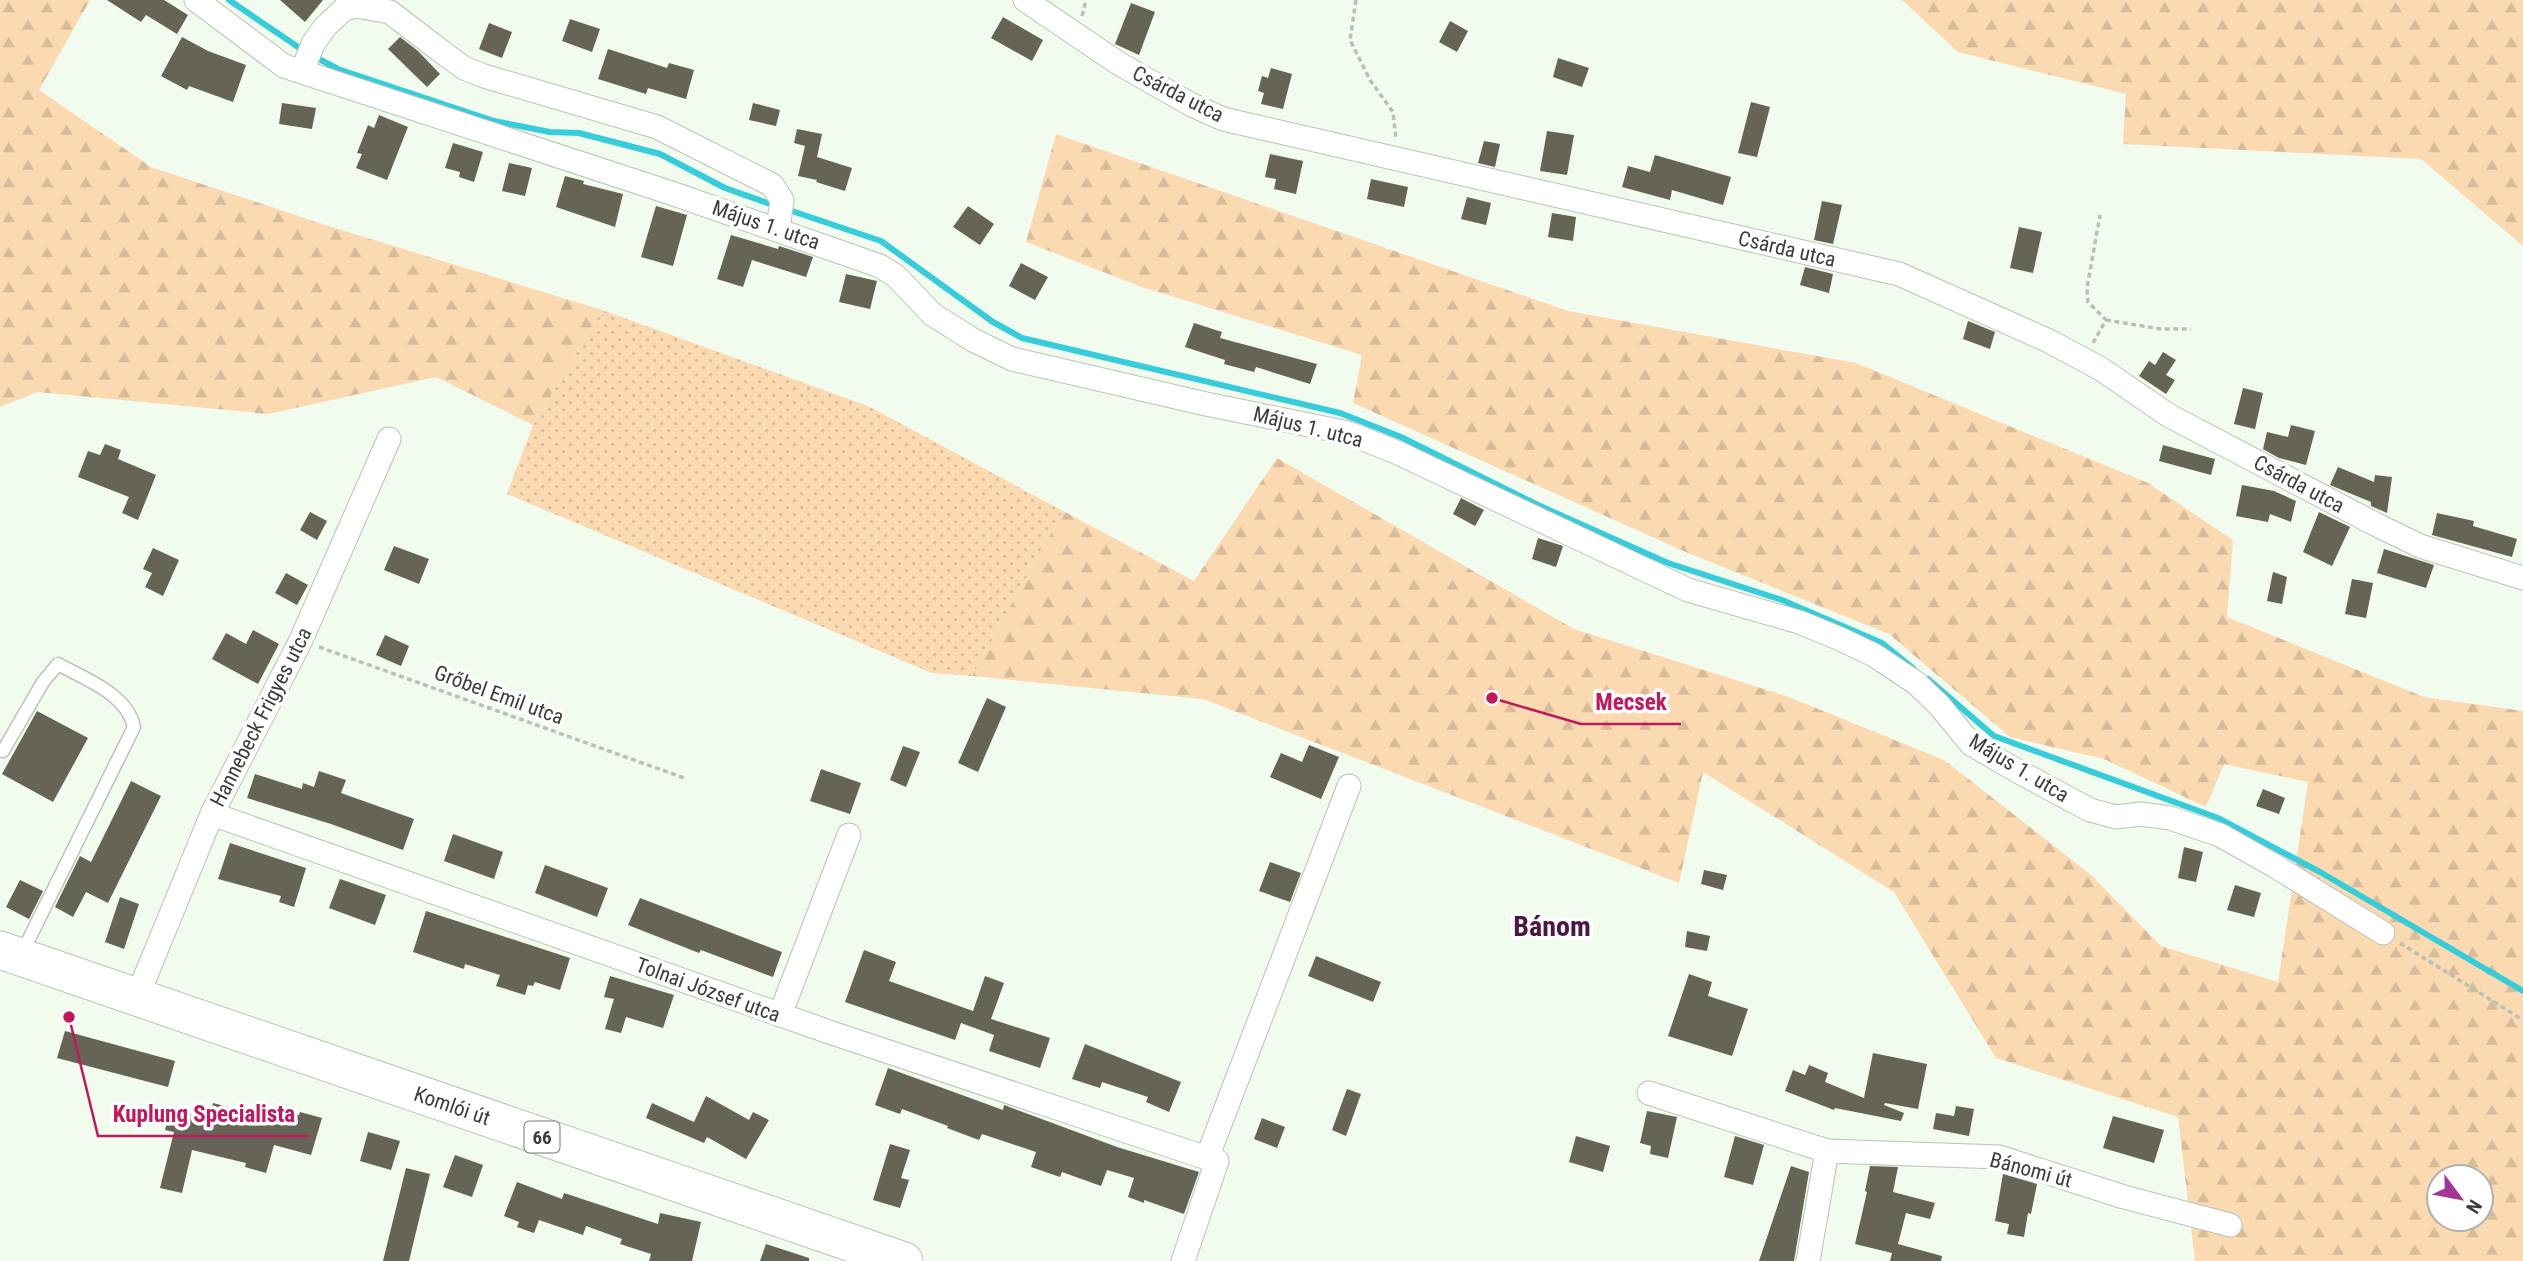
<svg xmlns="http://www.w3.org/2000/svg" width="2523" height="1261" viewBox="0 0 2523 1261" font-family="'Roboto Condensed',sans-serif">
<defs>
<pattern id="forest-firs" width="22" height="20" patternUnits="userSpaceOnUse" patternTransform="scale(1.75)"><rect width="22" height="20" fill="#fbdab2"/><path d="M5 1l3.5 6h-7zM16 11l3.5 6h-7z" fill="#d8bc9a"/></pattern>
<pattern id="park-dots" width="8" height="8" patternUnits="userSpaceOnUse" patternTransform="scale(1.75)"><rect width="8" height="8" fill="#fbdab2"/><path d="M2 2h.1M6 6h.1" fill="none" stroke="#d8bc9a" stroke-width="1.8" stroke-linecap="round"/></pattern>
</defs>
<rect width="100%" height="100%" fill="#f1fbee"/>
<g fill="url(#forest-firs)" fill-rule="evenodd">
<polygon points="0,0 90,0 39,90 151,167 322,224 602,310 533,425 436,377 268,414 37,392 0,407"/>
<polygon points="1902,0 2523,0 2523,246 2421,159 2123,144 2126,94 1958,52"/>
<path d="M1056,134L1568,311L1856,363L2148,483L2233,540L2227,617L2424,697L2523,711V1261H2195L2178,1117L1996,1058L1894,892L1703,772L1679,883L1203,699L972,676L1063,511L1194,581L1277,458L1574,629L1786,696L1944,760L2090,874L2161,946L2278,982L2308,782L2224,764L2206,807L2104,759L2010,737L1889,634L1688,553L1353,403L1362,355L1142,287L1026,242ZM2439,1177H2481V1219H2439Z"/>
</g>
<polygon fill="url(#park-dots)" points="602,310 868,406 1063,511 972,676 932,673 507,494 533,425"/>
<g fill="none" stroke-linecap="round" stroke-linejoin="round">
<g stroke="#37ccda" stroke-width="6">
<polyline points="229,0 301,49"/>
<polyline points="317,58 338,69 494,121 550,132 579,133 660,154 725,188 776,206"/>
<polyline points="786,209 881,241 993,322 1022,338 1340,413 1401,437 1540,506 1668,563 1782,600 1882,643 1913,668"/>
<polyline points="1928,679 1994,736 2218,818 2320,872 2523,991"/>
</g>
</g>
<g fill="#656457">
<polygon points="107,0 164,0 188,15 177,34 146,15 141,22"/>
<polygon points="280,0 323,0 305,22"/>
<polygon points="1131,3 1155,12 1139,55 1115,44"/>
<polygon points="1003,17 1043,40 1032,61 991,38"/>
<polygon points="570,19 600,29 592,52 562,41"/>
<polygon points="1450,21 1468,31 1457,52 1439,42"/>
<polygon points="489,23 512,32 502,58 479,49"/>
<polygon points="182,37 208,51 246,65 233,102 189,86 187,90 161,76"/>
<polygon points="400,37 418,51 440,74 427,87 388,49"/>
<polygon points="608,49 667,68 669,63 694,70 686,99 648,88 646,94 598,79"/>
<polygon points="1558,58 1589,68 1582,87 1553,77"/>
<polygon points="1271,68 1292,74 1283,109 1261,104 1264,93 1258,91 1262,76 1268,78"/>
<polygon points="1751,102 1770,107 1757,157 1738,153"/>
<polygon points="282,103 316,108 312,129 279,124"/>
<polygon points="753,103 780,110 776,126 749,120"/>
<polygon points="379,115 408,127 387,180 356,168 362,154 357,153 368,125 374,128"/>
<polygon points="797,129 822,134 817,157 852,168 845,191 816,182 817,180 798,176 805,146 794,143"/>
<polygon points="1547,131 1574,135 1567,175 1540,171"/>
<polygon points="1484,141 1500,144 1495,167 1478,163"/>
<polygon points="453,143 483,152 474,182 459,177 460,172 445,168"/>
<polygon points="1270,154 1303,161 1296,194 1274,189 1276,179 1265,177"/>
<polygon points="1655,155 1731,177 1723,205 1672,190 1670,200 1622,187 1628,166 1650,172"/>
<polygon points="509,163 532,168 525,196 502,191"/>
<polygon points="565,176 584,181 583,184 623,194 615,227 556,207"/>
<polygon points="1371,179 1408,187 1404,207 1367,199"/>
<polygon points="1467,197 1491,203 1486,225 1461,219"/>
<polygon points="1822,201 1842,205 1833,244 1814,240"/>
<polygon points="656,206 687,215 673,266 641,257"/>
<polygon points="968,206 994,224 980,245 953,227"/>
<polygon points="1552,213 1576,217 1573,241 1548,237"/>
<polygon points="2019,227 2042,232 2033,273 2010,268"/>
<polygon points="731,235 778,249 779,246 813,257 806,277 752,260 743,287 717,279"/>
<polygon points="1021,263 1048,277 1035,300 1009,286"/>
<polygon points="1805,267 1833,274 1829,293 1800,285"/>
<polygon points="846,274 877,281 870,309 839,302"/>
<polygon points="1968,321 1995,332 1990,349 1963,339"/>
<polygon points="1194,323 1222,332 1220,338 1317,364 1310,384 1256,367 1254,372 1224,364 1225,360 1185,347"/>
<polygon points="2163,352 2176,360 2166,375 2175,380 2166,394 2139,376 2149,361 2155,365"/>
<polygon points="2243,388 2263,393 2255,429 2234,424"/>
<polygon points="2291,425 2315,431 2306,465 2279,458 2263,449 2267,432 2288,437"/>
<polygon points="105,444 121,450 118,459 156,475 138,520 122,513 129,497 78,477 88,451 100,455"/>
<polygon points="2163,445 2215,459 2211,475 2159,461"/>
<polygon points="2338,467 2374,482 2375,475 2392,477 2387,513 2371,506 2371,502 2330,485"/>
<polygon points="2242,485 2274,491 2296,501 2291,522 2270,514 2268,522 2236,516"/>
<polygon points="1461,498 1484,510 1475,526 1453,514"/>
<polygon points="310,512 327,521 317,540 300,530"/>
<polygon points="2319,512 2350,527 2332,566 2303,552"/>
<polygon points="2437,513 2474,521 2473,526 2517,539 2512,557 2432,535"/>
<polygon points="1538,538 1563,546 1556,567 1532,559"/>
<polygon points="394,546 429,559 419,584 384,570"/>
<polygon points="153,548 179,560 163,596 145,587 152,573 143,569"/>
<polygon points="2384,549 2434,565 2426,588 2377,573"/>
<polygon points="2273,572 2287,577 2282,604 2267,601"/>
<polygon points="286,573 308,585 297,605 275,593"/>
<polygon points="2352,579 2373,583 2366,618 2345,614"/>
<polygon points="253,630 279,644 258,684 212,659 226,633 246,644"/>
<polygon points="385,635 409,646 401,666 376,655"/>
<polygon points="987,698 1006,707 978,772 958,763"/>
<polygon points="37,711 88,738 53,802 2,774"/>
<polygon points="1309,745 1339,757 1321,799 1270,777 1281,753 1302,762"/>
<polygon points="903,746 920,752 906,787 890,780"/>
<polygon points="821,769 861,783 850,814 810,801"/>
<polygon points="319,771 346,780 341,793 414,819 403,850 331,824 247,798 255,774 302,789 303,783 314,787"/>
<polygon points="131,781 161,796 108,903 86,892 73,917 55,907 80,856 91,862"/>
<polygon points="2263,789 2285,798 2279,814 2256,806"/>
<polygon points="453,834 503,852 494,879 444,861"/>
<polygon points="230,843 306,868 294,907 279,902 281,896 218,879"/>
<polygon points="2184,847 2203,852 2196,882 2178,878"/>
<polygon points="1270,862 1301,873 1290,902 1259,891"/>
<polygon points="545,865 608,888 597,917 535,893"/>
<polygon points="1704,870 1727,875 1723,890 1701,884"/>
<polygon points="340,879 386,895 375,925 329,908"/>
<polygon points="20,880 43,891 29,919 6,907"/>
<polygon points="2235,885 2261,893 2254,917 2227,910"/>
<polygon points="120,897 139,904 124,949 105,942"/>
<polygon points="640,898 782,952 773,977 701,950 699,953 628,925"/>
<polygon points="426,911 570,958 560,990 535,982 533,986 528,985 525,995 496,986 500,975 465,964 464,969 413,952"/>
<polygon points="1687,931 1710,936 1707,951 1685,947"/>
<polygon points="864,950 896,962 889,981 973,1011 985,976 1004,983 991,1019 1050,1038 1040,1068 989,1051 994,1035 961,1023 955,1040 845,1002"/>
<polygon points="1316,956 1381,982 1373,1002 1308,976"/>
<polygon points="1689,974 1712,982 1708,996 1748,1009 1732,1056 1668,1036"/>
<polygon points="610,976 674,995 663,1028 626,1017 621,1033 605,1029 614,999 604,997"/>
<polygon points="65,1031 175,1061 168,1087 57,1058"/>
<polygon points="1085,1044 1181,1082 1169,1112 1146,1102 1148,1097 1102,1082 1100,1088 1072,1079"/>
<polygon points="1873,1053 1927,1064 1918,1109 1885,1103 1884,1105 1904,1113 1901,1121 1835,1108 1834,1110 1785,1091 1793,1070 1805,1075 1809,1065 1828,1073 1825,1082 1864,1098"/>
<polygon points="888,1068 1003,1110 1004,1105 1117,1147 1199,1172 1184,1214 1144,1200 1144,1203 1128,1197 1134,1178 1107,1170 1101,1186 1062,1172 1060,1177 1031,1167 1036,1152 982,1134 979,1140 947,1128 948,1126 902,1109 900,1114 875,1105"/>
<polygon points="1347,1089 1361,1094 1346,1136 1332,1130"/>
<polygon points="706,1096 749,1120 753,1112 769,1120 746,1159 707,1137 704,1143 646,1118 652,1103 694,1122"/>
<polygon points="254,1102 299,1115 300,1112 322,1118 311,1155 274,1145 266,1173 245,1167 246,1163 192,1150 182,1193 160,1188 174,1132 165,1130 171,1109 209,1118 213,1103 251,1113"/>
<polygon points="1956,1106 1974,1109 1969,1136 1933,1129 1936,1113 1954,1116"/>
<polygon points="1647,1111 1677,1117 1668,1158 1650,1154 1651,1146 1640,1143"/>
<polygon points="2113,1116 2164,1130 2154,1163 2103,1148"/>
<polygon points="1262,1118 1285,1127 1277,1148 1254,1139"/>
<polygon points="368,1132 400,1141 391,1170 360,1161"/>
<polygon points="1576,1136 1610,1146 1603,1172 1569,1162"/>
<polygon points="1735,1136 1764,1145 1753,1185 1724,1177"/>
<polygon points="890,1144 910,1150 901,1178 909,1180 900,1208 873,1200"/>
<polygon points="455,1155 483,1165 472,1197 443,1187"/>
<polygon points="1791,1166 1809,1172 1794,1261 1759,1261"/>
<polygon points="1870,1166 1898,1167 1893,1192 1935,1203 1930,1219 1906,1213 1898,1244 1942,1256 1941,1261 1890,1261 1892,1253 1855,1244 1867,1192 1865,1191"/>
<polygon points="406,1168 430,1174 409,1261 383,1261"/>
<polygon points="2003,1174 2037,1184 2031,1214 2028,1213 2024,1237 2007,1234 2009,1224 1995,1221"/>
<polygon points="517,1182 562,1199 564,1193 658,1224 660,1213 701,1222 692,1261 649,1261 651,1254 620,1244 622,1239 586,1226 583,1235 539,1220 534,1233 517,1227 519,1222 504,1216"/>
<polygon points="766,1244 809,1258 809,1261 760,1261"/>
</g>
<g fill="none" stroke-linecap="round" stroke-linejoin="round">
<g stroke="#bac3b7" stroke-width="15">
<path id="service" d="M3,751L43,682L58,664C85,679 127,694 134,727L22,953"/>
</g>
<g stroke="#bac3b7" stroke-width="25">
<g id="minor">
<polyline points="196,0 284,66 674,194 880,266 896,276 932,314 973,340 1012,359 1206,404 1348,433 1396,452 1688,590 1799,622 1838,638 1874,655 1916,683 1939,705 1971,744 2021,773 2090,810 2116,817 2141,814 2170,818 2220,835 2275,866 2383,933"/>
<polyline points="1025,0 1118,63 1190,104 1223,119 1899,274 2049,341 2101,369 2168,415 2373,523 2420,546 2523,578"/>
<polyline points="302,71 313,44 325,27 344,9 356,6 390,12 442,52 464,68 484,76 657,127 772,185 782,200 778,229"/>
<polyline points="212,814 832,1033 1207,1158"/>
<polyline points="137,997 212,814 301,640 389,439"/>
<polyline points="780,1015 849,835"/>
<polyline points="1649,1093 1827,1151"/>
<polyline points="1183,1261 1217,1161 1207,1158 1349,786"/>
<polyline points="1808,1261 1827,1151 1999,1157 2124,1197 2230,1225"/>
</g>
</g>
<g stroke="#bac3b7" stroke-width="39">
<polyline id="primary" points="0,950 904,1261"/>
</g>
<g stroke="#b9c1b6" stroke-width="3.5" stroke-dasharray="5 3.5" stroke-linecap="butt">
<polyline points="1356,0 1350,40 1370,80 1393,112 1396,139"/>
<polyline points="1082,16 1086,0"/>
<polyline points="2106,320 2161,329 2191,329"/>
<polyline points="2093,343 2106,320 2088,302 2087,288 2100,215"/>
<polyline points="319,647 687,779"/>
<polyline points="2400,943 2523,1020"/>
</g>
<use href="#service" stroke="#fff" stroke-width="12"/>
<use href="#minor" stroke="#fff" stroke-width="23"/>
<use href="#primary" stroke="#fff" stroke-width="37"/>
</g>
<g text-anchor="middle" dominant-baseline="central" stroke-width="7" stroke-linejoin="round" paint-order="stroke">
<rect fill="#fff" stroke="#757874" stroke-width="2" x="524.5" y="1121.5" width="35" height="31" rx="5"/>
<g font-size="19" font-weight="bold" fill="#3a3e39">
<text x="542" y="1137">66</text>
</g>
<g font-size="21" fill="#3a3e39" stroke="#fff">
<text transform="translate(1178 94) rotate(27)">Csárda utca</text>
<text transform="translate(766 225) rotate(19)">Május 1. utca</text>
<text transform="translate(1787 249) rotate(13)">Csárda utca</text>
<text transform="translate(1308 427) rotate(14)">Május 1. utca</text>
<text transform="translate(2299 484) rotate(28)">Csárda utca</text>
<text transform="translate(499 695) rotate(20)">Grőbel Emil utca</text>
<text transform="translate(261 717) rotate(-63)">Hannebeck Frigyes utca</text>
<text transform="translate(2019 768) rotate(31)">Május 1. utca</text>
<text transform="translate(708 990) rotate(20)">Tolnai József utca</text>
<text transform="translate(452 1106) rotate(19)">Komlói út</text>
<text transform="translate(2031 1170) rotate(15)">Bánomi út</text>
</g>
<g font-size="28" font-weight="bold" fill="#4a1644" stroke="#fff">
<text x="1552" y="926">Bánom</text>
</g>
</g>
<path fill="none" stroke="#c2185b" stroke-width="2.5" d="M1492 698L1581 724H1681M69 1017L98 1136H309"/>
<g fill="#c2185b" stroke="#fff" stroke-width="2.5">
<circle cx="1492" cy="698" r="7"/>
<circle cx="69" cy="1017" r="7"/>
</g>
<g font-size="23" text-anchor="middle" font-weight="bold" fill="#c2185b" stroke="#fff" stroke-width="7" stroke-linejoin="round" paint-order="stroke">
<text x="1631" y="710">Mecsek</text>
<text x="204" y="1122">Kuplung Specialista</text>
</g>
<g transform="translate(2460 1198) rotate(122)"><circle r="33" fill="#ffffff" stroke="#b0b2b0" stroke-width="2"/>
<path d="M0-5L12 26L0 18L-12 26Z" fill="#a43796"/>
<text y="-10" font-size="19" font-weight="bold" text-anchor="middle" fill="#3a3e39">N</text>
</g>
</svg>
